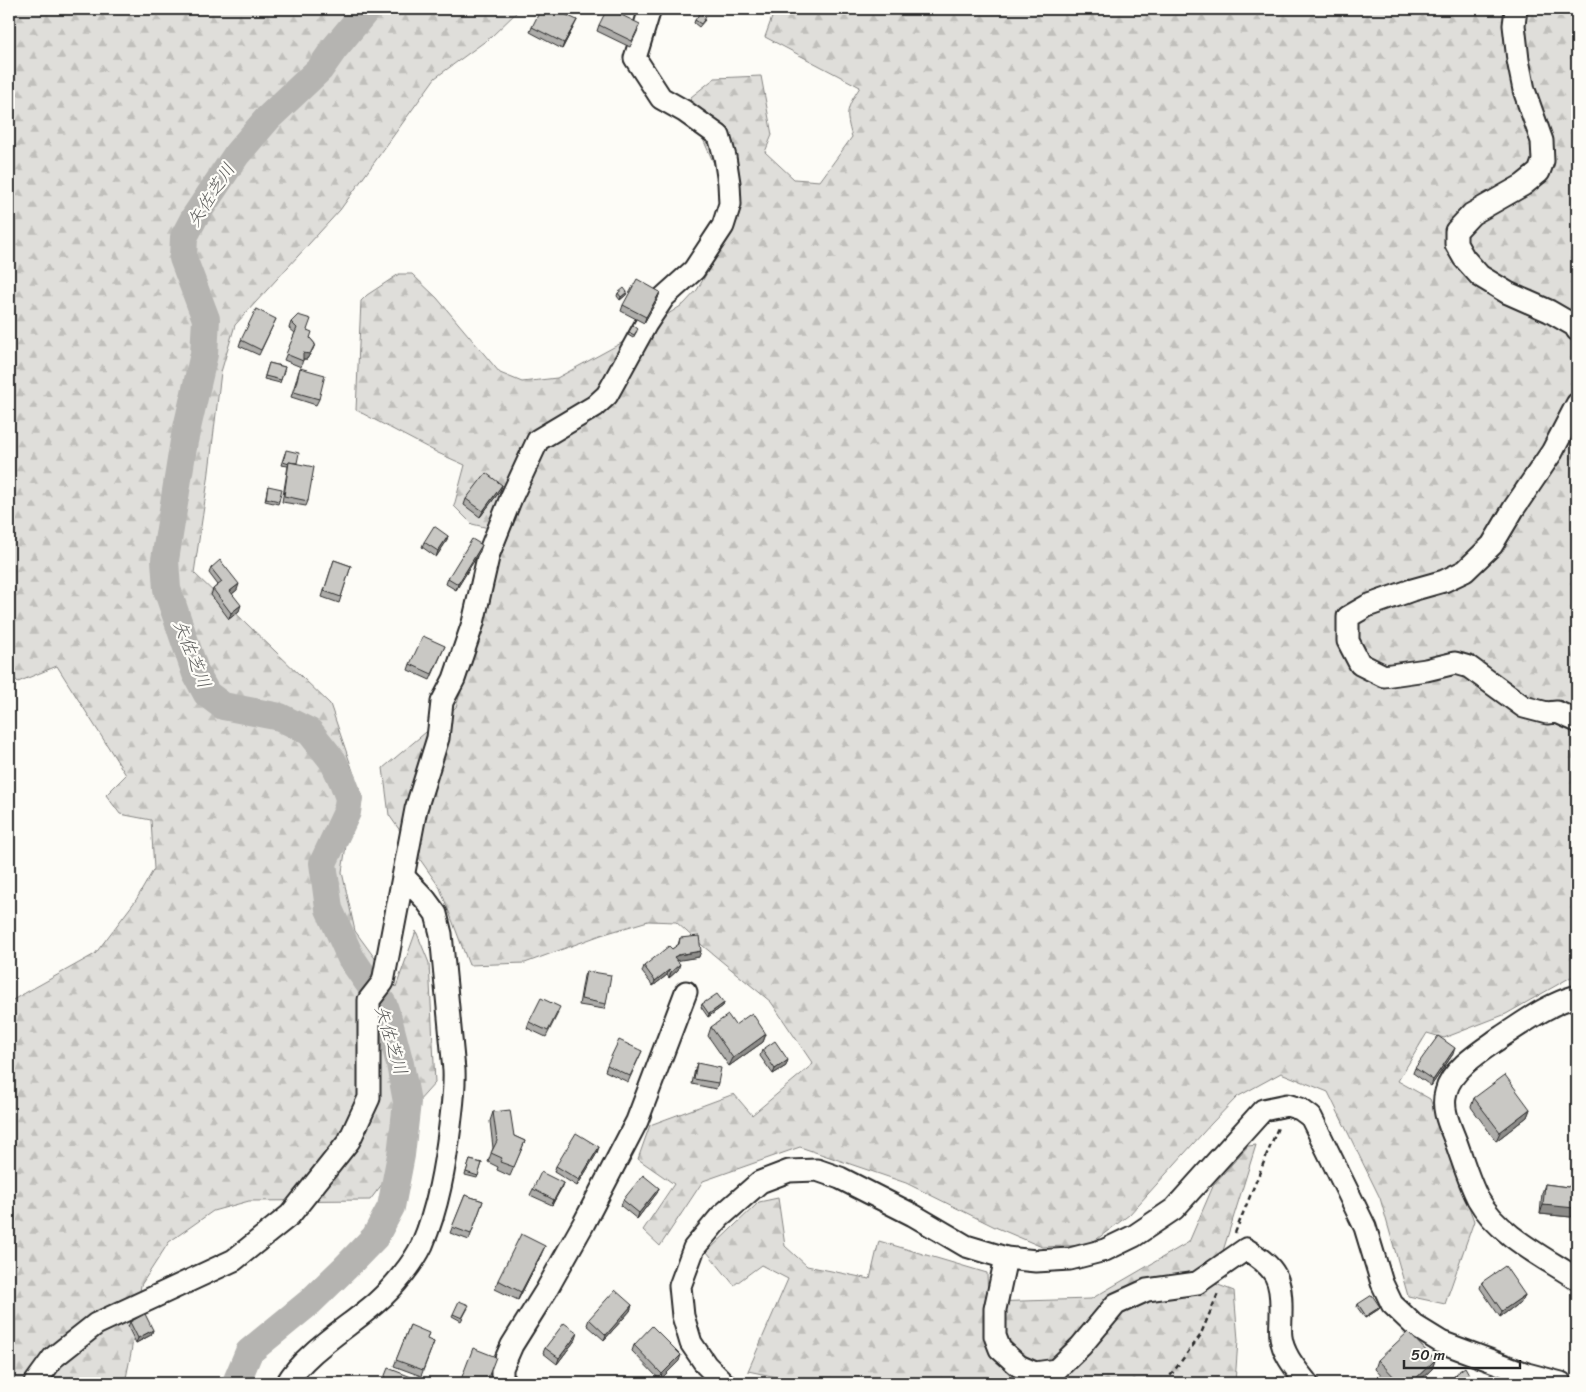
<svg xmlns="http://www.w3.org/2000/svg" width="1586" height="1392" viewBox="0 0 1586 1392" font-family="Sriracha,'Klee One',sans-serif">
<defs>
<pattern id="forest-firs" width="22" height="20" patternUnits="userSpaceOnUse" patternTransform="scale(1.25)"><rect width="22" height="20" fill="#dfdeda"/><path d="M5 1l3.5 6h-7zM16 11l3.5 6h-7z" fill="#c0bfbb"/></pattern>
</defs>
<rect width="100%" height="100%" fill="#fdfcf7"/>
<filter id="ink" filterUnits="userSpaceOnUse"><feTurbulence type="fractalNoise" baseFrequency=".02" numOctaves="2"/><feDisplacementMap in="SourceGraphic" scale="10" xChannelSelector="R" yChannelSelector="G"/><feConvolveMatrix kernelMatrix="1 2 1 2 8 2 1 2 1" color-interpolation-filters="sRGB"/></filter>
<g filter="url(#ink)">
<g fill="url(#forest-firs)" stroke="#858482">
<polygon points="9,9 520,9 491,37 435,78 340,210 235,325 221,372 208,480 194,573 330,704 356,780 342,872 355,931 396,987 416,931 429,963 435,1083 400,1122 386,1179 370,1200 249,1201 213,1211 169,1242 141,1285 131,1353 125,1383 9,1383 9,1002 95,954 136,900 154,869 151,820 120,814 106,795 126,775 57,666 18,682 9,672"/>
<path d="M775,9H1577V978L1571,977L1506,1014L1444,1038L1427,1033L1398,1081L1430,1099L1474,1221L1445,1304L1408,1296L1380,1198L1328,1092L1281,1073L1237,1097L1211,1124L1129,1215L1089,1245L1042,1247L995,1227L906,1183L800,1147L703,1181L660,1246L643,1230L674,1184L638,1159L650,1125L734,1094L752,1115L813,1064L771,1002L697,941L676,922L648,921L601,935L525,963L469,965L440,888L389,815L383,768L456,707L493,583L501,531L472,524L454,506L465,465L438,453L356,410L361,301L367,295L399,274H412L437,298L500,373L522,382L557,378L625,341L684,304L697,290L727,239L733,206L689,108L691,97L715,78L761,76L772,135L765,152L794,179L820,181L852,137C845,112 846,109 860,87L765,37Z"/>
<polygon points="1256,1145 1213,1283 1234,1291 1238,1340 1235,1383 805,1383 748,1371 788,1279 761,1265 734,1285 707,1252 759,1202 778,1198 785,1246 807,1266 870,1279 879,1241 987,1273 988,1302 1091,1299 1189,1242 1214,1184 1248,1146"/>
</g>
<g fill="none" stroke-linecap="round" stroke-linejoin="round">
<polyline stroke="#b5b4b1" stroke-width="28" points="236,1383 249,1352 310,1302 345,1268 375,1237 391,1207 401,1155 407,1102 400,1064 389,1022 383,1004 351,958 329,909 323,863 347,812 349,798 343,782 333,761 310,732 280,717 223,706 207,694 196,674 167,589 165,560 184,441 204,354 206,319 183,258 184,237 194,218 237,154 268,118 320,69 334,49 367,9"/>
<g stroke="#2b2b2b" stroke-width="25">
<g id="minor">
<polyline points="1516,9 1514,25 1518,60 1524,90 1542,141 1543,161 1539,172 1523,185 1472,214 1456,231 1456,244 1464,258 1480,276 1508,293 1549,311 1575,326 1577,330"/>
<polyline points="1577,404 1552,452 1514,508 1492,545 1465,571 1444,581 1412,590 1367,606 1348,617 1348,641 1360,664 1384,676 1426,670 1455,663 1469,667 1524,707 1547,713 1557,712 1577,721"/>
<path d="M1577,996C1548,1004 1526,1021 1501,1037C1483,1050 1451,1069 1446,1092C1441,1109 1450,1126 1456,1142C1463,1161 1469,1182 1478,1199C1498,1235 1544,1257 1577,1279"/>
<path d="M1006,1258L995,1309V1336L1000,1349L1019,1366L1035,1373L1056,1370L1081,1346L1116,1304L1147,1290L1197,1283L1246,1249C1276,1268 1282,1278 1281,1314C1281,1322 1280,1330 1281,1337C1283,1355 1297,1370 1307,1383"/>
<polyline points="35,1383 53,1358 96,1324 234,1260 290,1215 349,1141 369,1098 369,1000 383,982 416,809 438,738 442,702 454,679 473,623 489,553 511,498 538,440 595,406 607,395 646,324 664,297 694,270 723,226 730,204 729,183 725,157 719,136 684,111 661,98 635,58 650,9"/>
<path d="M287,1383C305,1352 350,1326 377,1302C393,1288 413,1264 422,1245C438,1208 445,1166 450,1126C452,1107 455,1089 454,1070L441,934L436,914L425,899L404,877"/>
<polyline points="502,1383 502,1368 512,1345 547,1289 584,1223 637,1121 686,992"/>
<polyline points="724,1383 706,1365 691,1343 683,1316 680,1286 694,1248 720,1217 760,1182 789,1171 817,1170 840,1178 913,1215 966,1246 1006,1258 1036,1261 1070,1259 1105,1250 1134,1236 1174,1209 1263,1110 1287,1105 1300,1109 1311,1117 1365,1227 1382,1283 1392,1304 1415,1326 1441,1342 1527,1374 1561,1383"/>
</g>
</g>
<g stroke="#2b2b2b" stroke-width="2.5" stroke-dasharray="5 4" stroke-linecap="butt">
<polyline points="1235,1233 1279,1125"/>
<polyline points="1165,1383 1200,1336 1219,1291"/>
</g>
<use href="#minor" stroke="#fdfcf7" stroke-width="21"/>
</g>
<g fill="#adaca9" stroke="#2b2b2b">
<polygon points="577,20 574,26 562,49 530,32 532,27"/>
<polygon points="695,20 705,20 699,27 694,23"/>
<polygon points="599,25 638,30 630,47 597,31"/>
<polygon points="627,292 626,295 620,300 617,296 618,293"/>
<polygon points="660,292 658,298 644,323 621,311 623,305"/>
<polygon points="276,319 259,355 239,346 241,340"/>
<polygon points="291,322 307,330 310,338 315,344 313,349 307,359 303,359 301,367 284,360 295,333 289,328"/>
<polygon points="637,331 633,338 628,335 629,332"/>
<polygon points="269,363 285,367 280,383 264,379"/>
<polygon points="300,368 319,399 316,405 291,397"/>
<polygon points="285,453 297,463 308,501 306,506 282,502 288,466 281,465"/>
<polygon points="502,485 500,491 480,517 464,505 466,499"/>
<polygon points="268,486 279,501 278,504 265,501"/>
<polygon points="448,536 446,542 436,557 422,547 424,542"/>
<polygon points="480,551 456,590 446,584 448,578"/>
<polygon points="334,560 351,566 339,603 322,597"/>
<polygon points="211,568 237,590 232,594 239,611 229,619 211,595 213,589 218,585 209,573"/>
<polygon points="445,646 430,680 408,670 410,664"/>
<polygon points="680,938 699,957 677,960 678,970 669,978 667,975 653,986 642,972 644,966 672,949 678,945"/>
<polygon points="586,971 606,1004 604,1009 579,1005 584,976"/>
<polygon points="724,1003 723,1006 708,1017 701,1007 702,1004"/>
<polygon points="558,1013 546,1037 527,1028 529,1022"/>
<polygon points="735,1025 766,1034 763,1042 729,1066 708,1036 711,1027"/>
<polygon points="762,1050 786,1066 773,1074 760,1056"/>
<polygon points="642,1051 628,1082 605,1071 607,1065"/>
<polygon points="1453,1054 1431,1086 1413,1073 1415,1068"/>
<polygon points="697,1063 718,1083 716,1089 692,1084 695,1069"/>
<polygon points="1474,1098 1530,1109 1527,1117 1496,1141 1471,1107"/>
<polygon points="493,1112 514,1136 525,1141 510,1176 497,1170 498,1167 488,1162 493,1148 490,1121"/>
<polygon points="597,1153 577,1186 554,1172 556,1166"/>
<polygon points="470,1160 482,1163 477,1178 465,1175"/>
<polygon points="1577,1179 1577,1212 1571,1217 1540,1214 1542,1193 1545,1184 1568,1187"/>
<polygon points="563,1183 552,1205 530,1195 533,1189"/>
<polygon points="659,1188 657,1193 637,1219 621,1206 623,1200"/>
<polygon points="465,1195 483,1201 469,1240 450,1233"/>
<polygon points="541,1255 518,1300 495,1289 498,1280"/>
<polygon points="1482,1282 1525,1295 1523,1300 1500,1317 1480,1288"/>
<polygon points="1358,1304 1380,1307 1379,1309 1365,1318 1357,1307"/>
<polygon points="632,1305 630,1311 604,1340 587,1325 589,1319"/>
<polygon points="468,1308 461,1321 452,1316 453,1314"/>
<polygon points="130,1322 153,1330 151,1335 136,1343 128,1327"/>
<polygon points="410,1325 427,1340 434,1342 421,1376 394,1366"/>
<polygon points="576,1339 557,1364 543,1353 545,1348"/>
<polygon points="634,1345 679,1361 660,1380 632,1351"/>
<polygon points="1378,1360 1435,1360 1432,1369 1417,1383 1388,1383 1375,1369"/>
<polygon points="1455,1374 1470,1376 1469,1379 1462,1383 1458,1383 1454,1377"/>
</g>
<g fill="#8d8c89" stroke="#2b2b2b">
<polygon points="577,20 574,26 562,49 564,43"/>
<polygon points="627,292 626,295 620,300 621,297"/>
<polygon points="660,292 658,298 644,323 646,317"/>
<polygon points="315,344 313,349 307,359 301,359 303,353"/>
<polygon points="502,485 500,491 480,517 483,511"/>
<polygon points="448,536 446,542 436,557 438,551"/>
<polygon points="482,545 480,551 456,590 458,584"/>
<polygon points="239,584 237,590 228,597 230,591"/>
<polygon points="241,605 239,611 229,619 231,613"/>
<polygon points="701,951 699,957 675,961 674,957 678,955"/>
<polygon points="680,964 678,970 669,978 671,972"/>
<polygon points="669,970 667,975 653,986 655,981"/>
<polygon points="724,1003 723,1006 708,1017 709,1014"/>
<polygon points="766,1034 763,1042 729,1066 733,1058"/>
<polygon points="1455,1048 1453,1054 1431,1086 1433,1080"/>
<polygon points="788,1060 786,1066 773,1074 775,1069"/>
<polygon points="1530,1109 1527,1117 1496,1141 1500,1132"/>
<polygon points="599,1147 597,1153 577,1186 579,1180"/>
<polygon points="563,1183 561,1189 552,1205 554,1200"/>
<polygon points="659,1188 657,1193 637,1219 639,1213"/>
<polygon points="1543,1205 1577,1206 1577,1212 1571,1217 1540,1214"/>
<polygon points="545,1246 541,1255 518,1300 521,1292"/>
<polygon points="1525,1295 1523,1300 1500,1317 1502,1311"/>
<polygon points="632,1305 630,1311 604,1340 606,1335"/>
<polygon points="1380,1307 1379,1309 1365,1318 1366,1316"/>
<polygon points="153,1330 151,1335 136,1343 138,1338"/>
<polygon points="578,1333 576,1339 557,1364 559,1358"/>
<polygon points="681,1355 679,1361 660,1380 662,1374"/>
<polygon points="1435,1360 1432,1369 1417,1383 1411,1383"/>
<polygon points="1470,1376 1469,1379 1462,1383 1460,1383"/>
</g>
<g fill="#c9c8c4" stroke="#2b2b2b">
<polygon points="541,9 554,9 577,20 564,43 532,27"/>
<polygon points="607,9 609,9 640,24 632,41 599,25"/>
<polygon points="700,13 706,17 701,24 695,20"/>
<polygon points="637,279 660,292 646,317 623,305"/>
<polygon points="624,288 627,292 621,297 618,293"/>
<polygon points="256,309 276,319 261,350 241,340"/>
<polygon points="298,315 311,319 307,330 312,332 310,338 315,344 310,354 303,353 303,361 286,354 297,328 291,322"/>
<polygon points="633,325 638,329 634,335 629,332"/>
<polygon points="269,363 285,367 281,380 265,376"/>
<polygon points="300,368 325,375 319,399 294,392"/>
<polygon points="286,450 299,453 297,463 289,462 289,464 283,462"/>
<polygon points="289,462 314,467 308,501 284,496"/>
<polygon points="486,473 502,485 483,511 466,499"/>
<polygon points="268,486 282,489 279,501 266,498"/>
<polygon points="434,526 448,536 438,551 424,542"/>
<polygon points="472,539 482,545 458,584 448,578"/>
<polygon points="220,560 239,584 230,591 241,605 231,613 213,589 222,582 211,568"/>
<polygon points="334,560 351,566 341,597 324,591"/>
<polygon points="423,636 445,646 432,674 410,664"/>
<polygon points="699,936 701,951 678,955 674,957 680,964 671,972 669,970 655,981 644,966 669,946 672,949 679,944 680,938"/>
<polygon points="586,971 611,975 606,1004 581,999"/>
<polygon points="717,994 724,1003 709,1014 702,1004"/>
<polygon points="541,998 560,1007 548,1031 529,1022"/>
<polygon points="752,1013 766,1034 733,1058 711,1027 728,1015 735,1025"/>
<polygon points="1438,1036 1455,1048 1433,1080 1415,1068"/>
<polygon points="619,1040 642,1051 630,1076 607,1065"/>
<polygon points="775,1041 788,1060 775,1069 762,1050"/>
<polygon points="697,1063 721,1068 718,1083 694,1079"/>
<polygon points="1505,1075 1530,1109 1500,1132 1474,1098"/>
<polygon points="510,1110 514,1136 525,1141 514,1167 500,1162 502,1158 491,1153 497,1141 493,1112"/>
<polygon points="576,1133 599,1147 579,1180 556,1166"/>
<polygon points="470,1160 482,1163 478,1176 466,1172"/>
<polygon points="541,1172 563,1183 554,1200 533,1189"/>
<polygon points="643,1175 659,1188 639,1213 623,1200"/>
<polygon points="1577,1179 1577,1206 1575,1208 1543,1205 1545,1184 1568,1187"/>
<polygon points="465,1195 483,1201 471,1234 452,1227"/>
<polygon points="521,1234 545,1246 521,1292 498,1280"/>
<polygon points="1505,1266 1525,1295 1502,1311 1482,1282"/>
<polygon points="615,1290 632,1305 606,1335 589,1319"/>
<polygon points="1372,1295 1380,1307 1366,1316 1358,1304"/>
<polygon points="459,1301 469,1305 462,1318 453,1314"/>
<polygon points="145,1314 153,1330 138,1338 130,1322"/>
<polygon points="564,1323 578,1333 559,1358 545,1348"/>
<polygon points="410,1325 429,1333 427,1339 434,1342 423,1370 396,1360"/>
<polygon points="652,1326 681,1355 662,1374 634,1345"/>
<polygon points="1408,1332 1435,1360 1411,1383 1400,1383 1378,1360"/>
<polygon points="473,1348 496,1357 486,1383 464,1383 460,1382"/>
<polygon points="1465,1367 1470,1376 1460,1382 1455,1374"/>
<polygon points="388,1368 419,1380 418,1383 382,1383"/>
<polygon points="1372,1377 1377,1383 1363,1383"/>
<polygon points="1505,1377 1506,1383 1476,1383 1476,1382"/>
<polygon points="1252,1379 1272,1382 1272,1383 1251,1383"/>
</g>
</g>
<g text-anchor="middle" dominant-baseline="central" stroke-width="4.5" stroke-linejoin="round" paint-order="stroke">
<g font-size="18" font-style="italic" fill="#5b5b5a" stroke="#fdfcf7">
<text transform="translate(211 195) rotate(-57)">矢佐芝川</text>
<text transform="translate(192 654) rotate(68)">矢佐芝川</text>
<text transform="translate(391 1040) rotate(73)">矢佐芝川</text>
</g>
</g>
<rect width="1586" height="1392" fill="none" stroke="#fdfcf7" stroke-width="30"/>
<rect x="15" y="15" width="1556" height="1362" fill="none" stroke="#2b2b2b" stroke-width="2" filter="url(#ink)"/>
<path d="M1404 1360v8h116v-8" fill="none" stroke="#2b2b2b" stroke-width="2.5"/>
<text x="1411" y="1360" font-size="15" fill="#2b2b2b" stroke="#fdfcf7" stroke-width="4" paint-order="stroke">50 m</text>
</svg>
